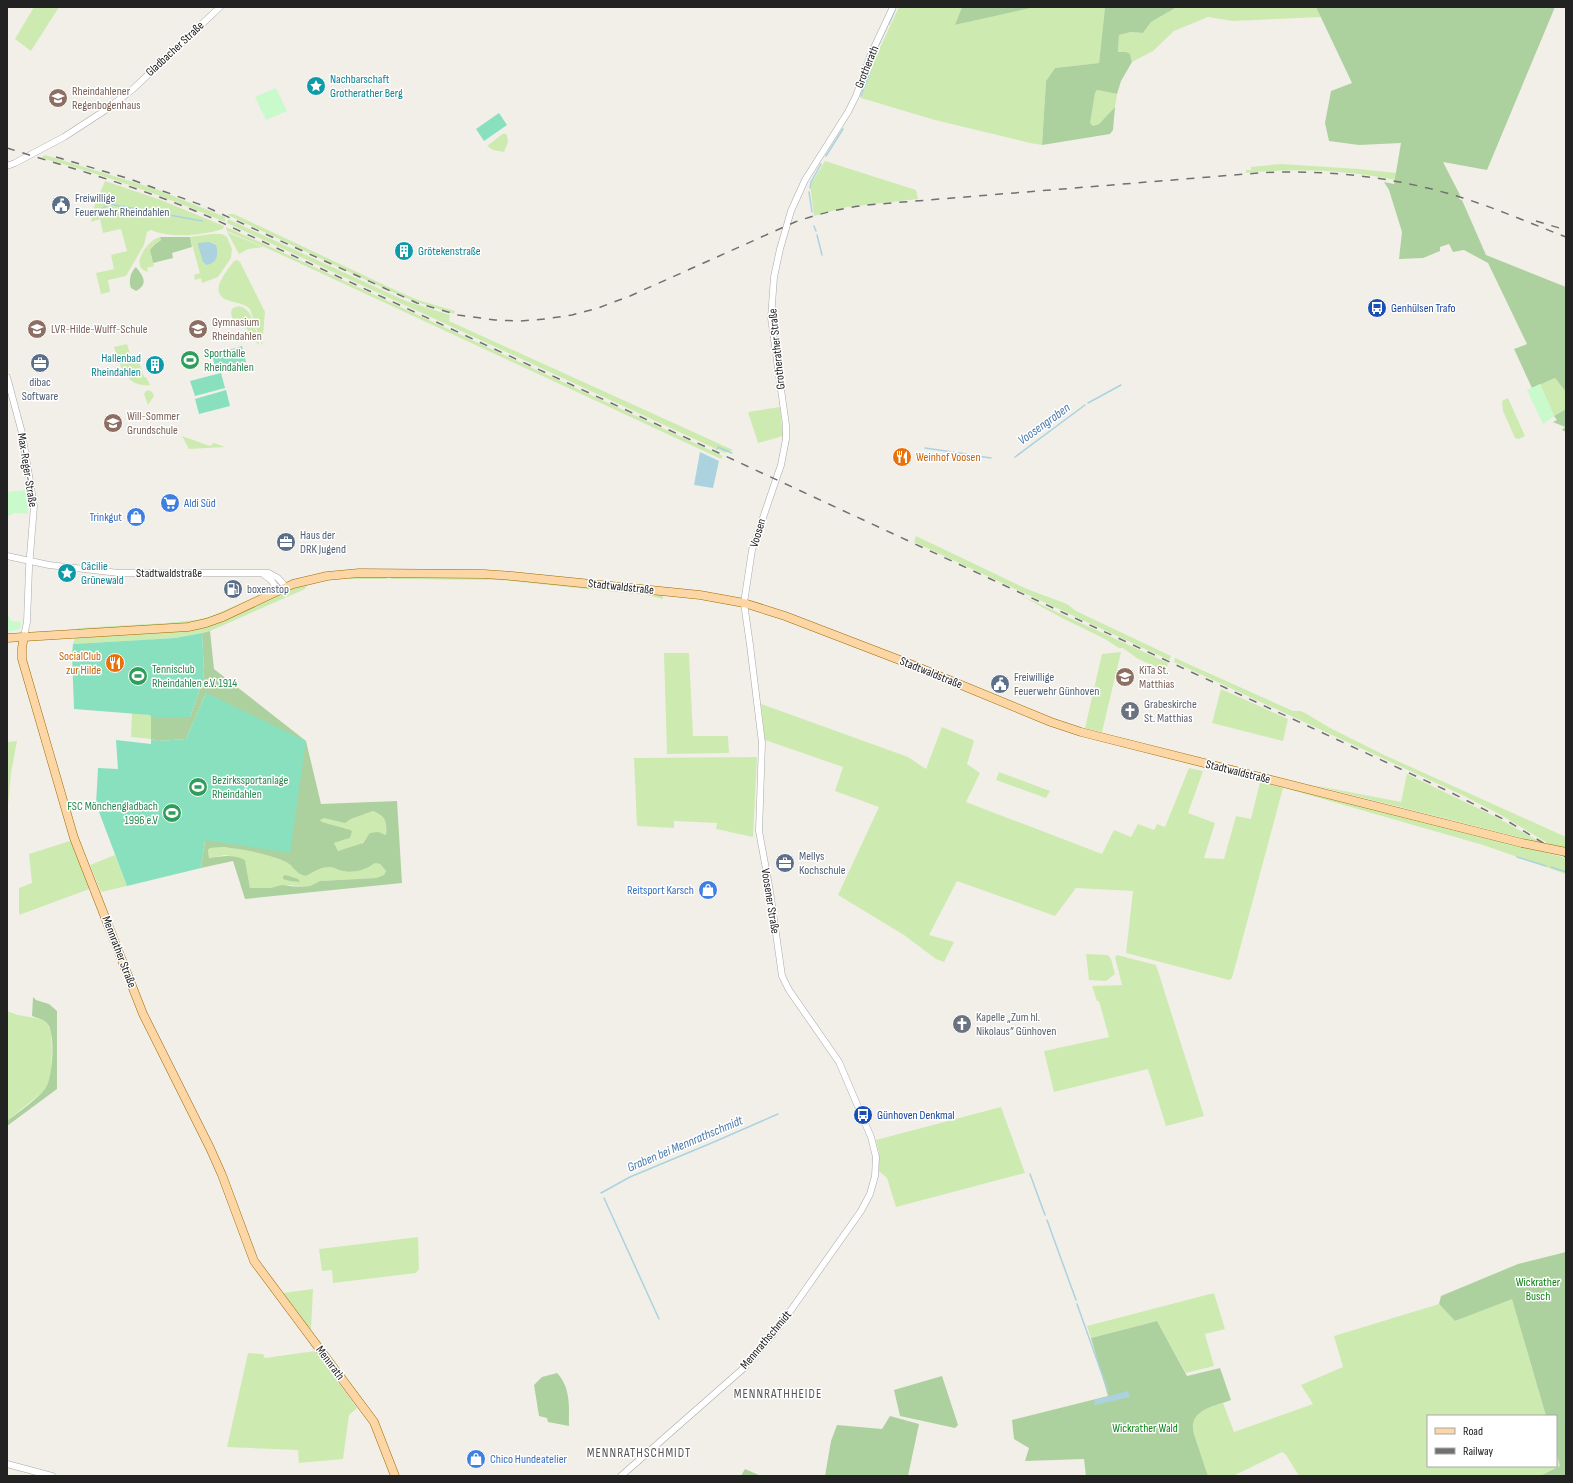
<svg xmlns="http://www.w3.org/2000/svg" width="1573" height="1483" viewBox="0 0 1573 1483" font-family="'Sofia Sans Condensed',sans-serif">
<rect width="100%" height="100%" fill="#f2efe9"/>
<g fill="#cdebb0">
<polygon points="34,7 59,7 31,51 15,39"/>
<polygon points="899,7 962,7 956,25 1030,7 1105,7 1099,63 1055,68 1046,81 1042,145 1030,143 935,120 861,98 876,56"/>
<polygon points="1177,7 1316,7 1321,17 1233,21 1208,17 1174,31 1153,51 1132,62 1130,54 1118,52 1119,35 1131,32 1143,33 1151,22"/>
<polygon points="1097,90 1117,94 1115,107 1099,124 1092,126 1089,123 1095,93"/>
<polygon points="504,133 507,135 508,142 504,152 493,150 487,146"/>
<path d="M45,155L156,189L225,217V222C164,196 105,175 41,158Z"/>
<polygon points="825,161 916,190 918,199 847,207 814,216 810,185"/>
<path d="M1281,164L1359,169L1396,173L1395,180C1346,170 1295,168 1246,173V170H1251V167Z"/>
<path d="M105,181L161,200L224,226L223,229C203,235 172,239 151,230L147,232L144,245L126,276L108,280L110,292L101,294L96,273L114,269L111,255L127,251L121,229L103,233L100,219L91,222L94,207Z"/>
<polygon points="229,214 234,214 395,290 418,300 455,311 454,314 414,301 392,292 228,215"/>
<polygon points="228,219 406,301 450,315 449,321 733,450 725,453 716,449 227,223"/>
<polygon points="226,227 260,242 723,456 721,459 269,249 227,231"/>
<polygon points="227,232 263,247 248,249 239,254"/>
<polygon points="213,234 222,234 227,237 232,249 231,258 218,277 202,283 201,278 195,280 194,275 200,273 190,237"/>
<path d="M160,237L161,240C148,245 150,255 154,266L147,268L148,272C128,267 148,239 160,237Z"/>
<path d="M237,260L240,262L265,312L262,346L250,309C245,304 237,303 230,301C206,294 226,272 234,261Z"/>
<path d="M239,306C254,309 255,330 259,343L258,344L253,339L247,329L232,318L231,312L233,308Z"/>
<path d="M127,344L131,357L137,356L144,377H146L150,385C126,388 120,366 114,347Z"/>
<polygon points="1555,378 1566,392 1566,409 1554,416 1540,384"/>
<polygon points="149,390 152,392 154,396 148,405 144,394 146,391"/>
<polygon points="1508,398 1525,436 1519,439 1515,438 1503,411 1502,401"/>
<polygon points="780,407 783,436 758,443 748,412"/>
<polygon points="182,436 210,446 214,443 225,447 189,449"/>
<polygon points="916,536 1027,589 1067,604 1076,611 1171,656 1169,660 914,542"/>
<polygon points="349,576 386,577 387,579 349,579"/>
<polygon points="391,577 478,577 661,594 663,596 663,599 646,595 500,580 391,579"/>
<polygon points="308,584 305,589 210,631 175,638 73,644 75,638 187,631 300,585"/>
<polygon points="267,592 205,620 190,624 77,630 78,628 167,623 196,620 209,617"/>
<polygon points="1020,595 1168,663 1166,671 1138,659 1123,648 1119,648 1105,639 1062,618"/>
<polygon points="1121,652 1102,732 1085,728 1102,654"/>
<polygon points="664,653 689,653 693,736 728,736 729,753 667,754"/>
<polygon points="1175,658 1293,711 1301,711 1307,714 1330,728 1382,754 1566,837 1566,848 1551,845 1499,814 1462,795 1174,662"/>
<polygon points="1221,689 1288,719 1283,741 1212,723"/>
<polygon points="761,704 908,757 926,769 942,727 973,740 974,741 967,764 980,773 966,802 1102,854 1114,830 1131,837 1138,824 1154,830 1157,824 1165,827 1189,768 1203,771 1188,813 1215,823 1204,858 1224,859 1236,816 1251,819 1260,782 1283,788 1232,978 1229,980 1126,953 1133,891 1076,888 1055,916 957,881 929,935 954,942 944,962 936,959 904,935 838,895 879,807 835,791 843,767 765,740"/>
<polygon points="132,713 151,715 151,739 131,737"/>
<polygon points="17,741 11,773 7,816 7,742"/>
<polygon points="757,757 753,837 716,829 717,823 674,821 674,828 637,826 634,758"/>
<polygon points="999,772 1050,791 1046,798 996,780"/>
<polygon points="1407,774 1496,817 1542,843 1313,785 1401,802"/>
<polygon points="1290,788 1563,857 1566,859 1566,874 1483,845 1295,791 1291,790"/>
<path d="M373,811C386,817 387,821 386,835L366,838C362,847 347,849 338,851L334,843L350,838L352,832L351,830L322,822L319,820L324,817L338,821H348L351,819Z"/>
<polygon points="73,840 92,888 19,915 19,888 32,883 29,854"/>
<path d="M224,847C245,850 267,853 286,862C294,865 295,874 306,876C313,872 321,867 330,867C333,867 335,869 339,870C352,874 364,871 375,863L380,864L386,871L384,875L376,878L320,881L310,886L298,887L291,885L270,888H250L245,860L225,855L209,858L208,850L210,848Z"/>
<polygon points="115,855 127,886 101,892 90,865"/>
<polygon points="1086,954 1108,955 1111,959 1115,974 1106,981 1089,980"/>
<polygon points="1117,955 1156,965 1204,1116 1166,1126 1148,1069 1054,1092 1044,1051 1109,1037 1099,1001 1097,1001 1092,986 1122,985 1115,957"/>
<polygon points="7,1011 18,1015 41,1019 47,1023 51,1032 52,1051 51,1073 46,1089 7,1121"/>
<polygon points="1001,1107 1025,1173 896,1207 887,1178 879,1171 879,1153 876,1140"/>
<polygon points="418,1237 419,1269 416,1273 333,1283 332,1270 322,1271 319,1249"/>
<polygon points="313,1289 311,1330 283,1293"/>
<polygon points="1214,1293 1225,1329 1205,1334 1214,1366 1186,1373 1157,1321 1091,1338 1087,1326"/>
<polygon points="1512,1298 1546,1416 1428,1416 1428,1466 1556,1466 1556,1452 1560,1466 1540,1476 1299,1476 1286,1455 1282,1452 1233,1476 1208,1476 1192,1428 1193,1419 1200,1411 1223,1403 1234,1432 1313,1404 1301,1385 1343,1367 1334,1336 1439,1304 1455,1321"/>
<polygon points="315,1351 357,1408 349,1415 343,1459 299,1463 298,1450 227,1447 248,1353 263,1354 265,1358"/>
</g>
<g fill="#add19e" fill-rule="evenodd">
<polygon points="962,7 1030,7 1030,8 955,25"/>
<polygon points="1105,7 1177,7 1151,22 1143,33 1131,32 1119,35 1118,52 1126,52 1130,54 1132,62 1121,81 1117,94 1097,90 1095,93 1090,123 1093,126 1099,124 1115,107 1113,130 1110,134 1042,145 1046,81 1055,68 1099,63"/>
<polygon points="1316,7 1555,7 1487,170 1443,162 1460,195 1459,199 1462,200 1486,255 1566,287 1566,392 1555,378 1532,388 1514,349 1527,344 1488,263 1464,250 1453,252 1449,244 1440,247 1440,251 1423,258 1399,259 1402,232 1389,190 1384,182 1394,184 1401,143 1359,145 1329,141 1325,123 1331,91 1352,83"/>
<polygon points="160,237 190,237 192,247 172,253 173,258 153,263 150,250 155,244 161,240"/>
<path d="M136,267C143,276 149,284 136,291L131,288C128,281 131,271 136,267Z"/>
<polygon points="1566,409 1566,432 1562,430 1565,427 1553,422 1557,420 1554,416"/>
<path d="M210,631L214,669L306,741L321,804L397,801L402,883L245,899L233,861L201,868L205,840L206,693L186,739L158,741L151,739V717H190L203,680L204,671L202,633ZM373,811C386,817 387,821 386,835L378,832L370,833L363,843L338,851L334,843L350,838L352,832L351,830L322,822L320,820L324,818L345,823L351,819ZM224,847C245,850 267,853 286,862C294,866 295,874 306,876C313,872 321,867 330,867C333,867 336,869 339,870C352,874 364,871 375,863L380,864L386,871L384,875L376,878L320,881L310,886L298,887L282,885L270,888H250L245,860C233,854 223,856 209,858L208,850L210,848Z"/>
<polygon points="286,875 298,879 300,882 290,881 283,879 283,876"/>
<path d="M33,997L36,1000L49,1004L57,1011V1089L7,1126V1121C17,1114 38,1098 45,1089C53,1078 56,1033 47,1023C43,1019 37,1018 32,1016Z"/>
<polygon points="1566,1252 1566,1476 1540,1476 1560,1466 1556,1452 1556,1416 1546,1416 1512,1299 1455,1321 1439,1304 1441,1296 1518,1264"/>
<path d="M1157,1321L1187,1376L1220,1368L1231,1400C1213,1407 1187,1410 1194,1434L1208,1476H1086L1084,1459L1025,1461L1029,1448L1014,1439L1012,1420L1108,1396L1091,1338Z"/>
<path d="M557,1373C571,1388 569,1407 569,1426L548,1422L547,1418L539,1416L534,1385L542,1377Z"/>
<polygon points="942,1376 958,1425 955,1428 900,1416 894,1390"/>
<polygon points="890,1416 919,1424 908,1476 825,1476 831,1441 837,1425 882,1429"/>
<polygon points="745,1469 761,1476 741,1476"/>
</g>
<g fill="#c8facc">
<polygon points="276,88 287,111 266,120 255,97"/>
<polygon points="1540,384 1554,416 1543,424 1527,390"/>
<polygon points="27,490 28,514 14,513 7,517 7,492"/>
<polygon points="7,612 11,621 21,622 20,629 7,632"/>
</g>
<g fill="#88e0be">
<polygon points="499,113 507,125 484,141 476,129"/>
<polygon points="242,346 246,362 216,370 212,355"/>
<polygon points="221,373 225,388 195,396 190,381"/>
<polygon points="226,390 230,406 199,414 195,399"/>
<polygon points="202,633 204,671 203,680 190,717 151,717 150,715 74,709 72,654 73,644 175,638"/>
<polygon points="206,693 306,741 290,853 205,840 201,868 127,886 96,804 98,768 118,769 116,740 151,744 151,739 158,741 186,739"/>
</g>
<g fill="#aad3df">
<path d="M209,242L216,245C219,254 217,263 207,265L203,262L198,245V243Z"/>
<polygon points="700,452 719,461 713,488 694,485"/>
<polygon points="1128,1391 1130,1397 1095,1405 1094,1400"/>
</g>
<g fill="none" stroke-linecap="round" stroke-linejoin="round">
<g stroke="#aad3df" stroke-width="1.5">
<polyline points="889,24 895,10"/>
<polyline points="879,44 887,27"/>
<polyline points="872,65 875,51"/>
<polyline points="861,96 871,69"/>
<polyline points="826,156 843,129"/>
<polyline points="810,188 811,182 821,164"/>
<polyline points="809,192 812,212"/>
<polyline points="99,211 109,204 202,221"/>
<polyline points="814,226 816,231"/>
<polyline points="817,235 822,255"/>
<polyline points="1088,403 1121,385"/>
<polyline points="925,448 966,454"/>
<polyline points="717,449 718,447 732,453"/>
<polyline points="970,455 991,458"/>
<polyline points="1015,457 1085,405"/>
<polyline points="1517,857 1546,866"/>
<polyline points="1551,867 1566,872"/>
<polyline points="1030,1174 1045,1215"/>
<polyline points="601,1193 630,1177 714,1142 778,1114"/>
<polyline points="604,1198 659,1319"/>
<polyline points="1047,1220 1076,1300"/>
<polyline points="1077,1304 1108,1391"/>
</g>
<g stroke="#a9a9a9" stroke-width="7">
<g id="minor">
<polyline points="7,166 15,163 64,137 107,109 133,89 220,7"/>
<polyline points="7,377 22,433 34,506 29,568 27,622 24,636"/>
<polyline points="7,556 49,565 119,573 269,573 278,578 286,587"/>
<polyline points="263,574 271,580 278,590"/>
<polyline points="7,1464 52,1476"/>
<polyline points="621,1476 745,1367 779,1327 861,1211 870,1194 875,1176 876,1157 871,1137 839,1062 789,990 782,976 770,891 759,831 762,743 750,645 744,603 752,550 781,465 786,439 786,425 771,318 774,277 780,249 791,211 805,180 848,112 856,96 871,54 893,7"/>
</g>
</g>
<g stroke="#a06b00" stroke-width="9">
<g id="major">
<polyline points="24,636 22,648 22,659 74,838 143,1014 210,1148 222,1175 254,1261 374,1422 395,1476"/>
<polyline points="7,638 188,627 206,623 223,617 293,584 327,576 359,573 484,574 512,576 700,595 744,603 785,616 910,664 1051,722 1081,732 1522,843"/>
</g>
</g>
<use href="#minor" stroke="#fff" stroke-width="6"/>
<use href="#major" stroke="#fcd6a4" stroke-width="8"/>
<g stroke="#707070" stroke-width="1.5" stroke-dasharray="8 8" stroke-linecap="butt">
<path d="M7,148C77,170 146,189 214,219L1448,791L1509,822L1566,857"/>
<path d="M56,157L130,179L204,206L417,303L458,315L495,320L520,321L545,319L572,315L598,308L630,296L795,222C818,214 842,208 867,205L1258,173C1327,169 1397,177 1463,198C1498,209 1532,224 1566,237"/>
<polyline points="1536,221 1566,230"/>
</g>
<g stroke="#a06b00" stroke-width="9" stroke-linecap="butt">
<polyline id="major-bridge" points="1522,843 1566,852"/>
</g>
<use href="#major-bridge" stroke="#fcd6a4" stroke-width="8"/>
</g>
<defs>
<g id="sight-disc" transform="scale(1)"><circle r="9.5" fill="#0f9aa8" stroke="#fff"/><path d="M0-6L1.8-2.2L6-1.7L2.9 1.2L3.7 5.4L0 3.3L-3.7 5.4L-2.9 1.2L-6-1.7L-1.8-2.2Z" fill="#fff"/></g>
<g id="school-disc" transform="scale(1)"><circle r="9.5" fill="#8d6e63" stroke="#fff"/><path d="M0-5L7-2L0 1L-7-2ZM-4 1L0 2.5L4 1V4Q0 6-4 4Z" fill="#fff"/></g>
<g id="civic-disc" transform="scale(1)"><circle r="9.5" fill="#5c6f8a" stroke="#fff"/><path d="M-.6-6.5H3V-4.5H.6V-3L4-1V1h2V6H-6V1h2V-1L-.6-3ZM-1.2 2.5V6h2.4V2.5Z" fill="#fff"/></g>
<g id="building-disc" transform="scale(1)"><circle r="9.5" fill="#0f9aa8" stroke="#fff"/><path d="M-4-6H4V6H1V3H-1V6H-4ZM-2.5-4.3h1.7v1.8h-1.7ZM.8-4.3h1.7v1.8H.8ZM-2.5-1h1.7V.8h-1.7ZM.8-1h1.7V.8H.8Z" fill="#fff"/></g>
<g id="bus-disc" transform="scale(1)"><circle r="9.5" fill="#1a4fb4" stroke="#fff"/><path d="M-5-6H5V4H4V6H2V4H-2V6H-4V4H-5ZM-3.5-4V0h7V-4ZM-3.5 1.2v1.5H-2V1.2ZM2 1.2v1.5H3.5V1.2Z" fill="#fff"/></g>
<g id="stadium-disc" transform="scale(1)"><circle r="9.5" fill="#2e9e5b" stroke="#fff"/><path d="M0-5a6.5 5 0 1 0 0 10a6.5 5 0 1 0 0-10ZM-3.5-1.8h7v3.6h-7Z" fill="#fff"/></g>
<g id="office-disc" transform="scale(1)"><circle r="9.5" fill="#5c6f8a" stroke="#fff"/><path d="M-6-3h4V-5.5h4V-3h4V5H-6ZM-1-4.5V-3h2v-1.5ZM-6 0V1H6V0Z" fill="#fff"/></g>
<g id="restaurant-disc" transform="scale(1)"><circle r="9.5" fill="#e8710a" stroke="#fff"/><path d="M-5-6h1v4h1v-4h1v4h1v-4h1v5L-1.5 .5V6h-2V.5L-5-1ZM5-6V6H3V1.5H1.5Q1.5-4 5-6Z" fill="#fff"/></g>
<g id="supermarket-disc" transform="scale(1)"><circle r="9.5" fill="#3f7fe0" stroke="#fff"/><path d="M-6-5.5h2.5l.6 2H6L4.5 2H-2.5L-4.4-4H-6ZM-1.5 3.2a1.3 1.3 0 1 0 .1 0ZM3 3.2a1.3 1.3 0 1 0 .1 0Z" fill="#fff"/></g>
<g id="shop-disc" transform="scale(1)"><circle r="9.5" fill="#3f7fe0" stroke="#fff"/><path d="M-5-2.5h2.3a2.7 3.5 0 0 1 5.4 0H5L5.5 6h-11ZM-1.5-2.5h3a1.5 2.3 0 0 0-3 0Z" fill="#fff"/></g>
<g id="fuel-disc" transform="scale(1)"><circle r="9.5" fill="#5c6f8a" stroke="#fff"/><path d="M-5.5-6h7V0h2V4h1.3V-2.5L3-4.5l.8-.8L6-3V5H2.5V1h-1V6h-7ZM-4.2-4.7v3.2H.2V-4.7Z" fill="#fff"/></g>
<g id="church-disc" transform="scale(1)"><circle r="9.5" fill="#6b7280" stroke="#fff"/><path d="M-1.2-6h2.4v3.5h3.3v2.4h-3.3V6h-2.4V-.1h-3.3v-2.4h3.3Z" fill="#fff"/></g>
</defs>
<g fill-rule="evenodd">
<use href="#sight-disc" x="316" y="86"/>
<use href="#school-disc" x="58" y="98"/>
<use href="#civic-disc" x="61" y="205"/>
<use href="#building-disc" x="404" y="251"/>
<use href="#bus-disc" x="1377" y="308"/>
<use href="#school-disc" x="37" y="329"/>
<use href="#school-disc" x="198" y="329"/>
<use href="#stadium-disc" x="190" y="360"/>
<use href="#office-disc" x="40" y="363"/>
<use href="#building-disc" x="155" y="365"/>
<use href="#school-disc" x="113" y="423"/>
<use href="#restaurant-disc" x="902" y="457"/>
<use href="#supermarket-disc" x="170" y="503"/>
<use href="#shop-disc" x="136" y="517"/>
<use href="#office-disc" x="286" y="542"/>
<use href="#sight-disc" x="67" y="573"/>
<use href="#fuel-disc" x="233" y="589"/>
<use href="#restaurant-disc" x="115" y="663"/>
<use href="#stadium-disc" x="138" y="676"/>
<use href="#school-disc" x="1125" y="677"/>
<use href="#civic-disc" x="1000" y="684"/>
<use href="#church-disc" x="1130" y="711"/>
<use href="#stadium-disc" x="198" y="787"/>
<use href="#stadium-disc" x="172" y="813"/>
<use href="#office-disc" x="785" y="863"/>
<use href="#shop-disc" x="708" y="890"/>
<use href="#church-disc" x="962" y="1024"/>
<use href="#bus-disc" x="863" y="1115"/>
<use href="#shop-disc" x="476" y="1459"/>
</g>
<g text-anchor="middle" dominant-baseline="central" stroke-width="3" stroke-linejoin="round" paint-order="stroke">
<g font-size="12" fill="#222" stroke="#fff">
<text transform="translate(175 49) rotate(-43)">Gladbacher Straße</text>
<text transform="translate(867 67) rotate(-68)">Grotherath</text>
<text transform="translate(777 349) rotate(-96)">Grotherather Straße</text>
<text transform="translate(27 470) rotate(81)">Max-Reger-Straße</text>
<text transform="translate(758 533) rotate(-73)">Voosen</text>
<text x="169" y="573">Stadtwaldstraße</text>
<text transform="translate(621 587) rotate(6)">Stadtwaldstraße</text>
<text transform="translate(931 673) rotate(22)">Stadtwaldstraße</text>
<text transform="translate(1238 772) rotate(14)">Stadtwaldstraße</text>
<text transform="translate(770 901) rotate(81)">Voosener Straße</text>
<text transform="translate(119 952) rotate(69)">Mennrather Straße</text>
<text transform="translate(766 1340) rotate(-50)">Mennrathschmidt</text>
<text transform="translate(330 1363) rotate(53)">Mennrath</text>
</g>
<g font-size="12" fill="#0d838f" stroke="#fff" text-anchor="start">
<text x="330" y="79">Nachbarschaft<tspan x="330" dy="14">Grotherather Berg</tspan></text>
<text x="418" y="251">Grötekenstraße</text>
<text x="141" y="358" text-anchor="end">Hallenbad<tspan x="141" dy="14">Rheindahlen</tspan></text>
<text x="81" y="566">Cäcilie<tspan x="81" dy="14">Grünewald</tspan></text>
</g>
<g font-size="12" fill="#785e54" stroke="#fff" text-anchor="start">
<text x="72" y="91">Rheindahlener<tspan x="72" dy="14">Regenbogenhaus</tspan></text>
<text x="212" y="322">Gymnasium<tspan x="212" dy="14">Rheindahlen</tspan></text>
<text x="51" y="329">LVR-Hilde-Wulff-Schule</text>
<text x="127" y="416">Will-Sommer<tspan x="127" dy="14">Grundschule</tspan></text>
<text x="1139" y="670">KiTa St.<tspan x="1139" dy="14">Matthias</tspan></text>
</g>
<g font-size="12" fill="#4e5e75" stroke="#fff" text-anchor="start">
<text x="75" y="198">Freiwillige<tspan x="75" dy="14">Feuerwehr Rheindahlen</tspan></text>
<text x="40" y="382" text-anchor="middle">dibac<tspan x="40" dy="14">Software</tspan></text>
<text x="300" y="535">Haus der<tspan x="300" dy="14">DRK Jugend</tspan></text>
<text x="247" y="589">boxenstop</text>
<text x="1014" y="677">Freiwillige<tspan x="1014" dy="14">Feuerwehr Günhoven</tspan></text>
<text x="799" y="856">Mellys<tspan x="799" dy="14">Kochschule</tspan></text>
</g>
<g font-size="12" fill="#164399" stroke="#fff" text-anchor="start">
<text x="1391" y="308">Genhülsen Trafo</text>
<text x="877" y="1115">Günhoven Denkmal</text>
</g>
<g font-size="12" fill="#27864d" stroke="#fff" text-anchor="start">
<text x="204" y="353">Sporthalle<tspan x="204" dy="14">Rheindahlen</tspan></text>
<text x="152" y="669">Tennisclub<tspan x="152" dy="14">Rheindahlen e.V. 1914</tspan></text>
<text x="212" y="780">Bezirkssportanlage<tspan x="212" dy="14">Rheindahlen</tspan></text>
<text x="158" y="806" text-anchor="end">FSC Mönchengladbach<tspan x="158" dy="14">1996 e.V</tspan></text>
</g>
<g font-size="12" fill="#c56008" stroke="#fff" text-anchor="start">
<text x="916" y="457">Weinhof Voosen</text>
<text x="101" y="656" text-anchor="end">SocialClub<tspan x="101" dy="14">zur Hilde</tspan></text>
</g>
<g font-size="12" fill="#366cbe" stroke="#fff" text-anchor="start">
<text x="184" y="503">Aldi Süd</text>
<text x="122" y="517" text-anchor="end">Trinkgut</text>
<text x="694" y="890" text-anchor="end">Reitsport Karsch</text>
<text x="490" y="1459">Chico Hundeatelier</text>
</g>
<g font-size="12" fill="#5b616d" stroke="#fff" text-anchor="start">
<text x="1144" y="704">Grabeskirche<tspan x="1144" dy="14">St. Matthias</tspan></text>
<text x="976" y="1017">Kapelle „Zum hl.<tspan x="976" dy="14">Nikolaus“ Günhoven</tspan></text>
</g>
<g font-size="12" fill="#0c8416" stroke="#fff">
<text x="1538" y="1282">Wickrather<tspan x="1538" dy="14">Busch</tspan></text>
<text x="1145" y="1428">Wickrather Wald</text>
</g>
<g font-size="13" font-style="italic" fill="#4a7aab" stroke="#fff">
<text transform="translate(1044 424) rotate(-36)">Voosengraben</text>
<text transform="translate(685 1144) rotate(-23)">Graben bei Mennrathschmidt</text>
</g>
<g font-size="13" letter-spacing="1" fill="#555" stroke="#fff">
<text x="778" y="1394">MENNRATHHEIDE</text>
<text x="639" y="1453">MENNRATHSCHMIDT</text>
</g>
</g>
<rect width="1573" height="1483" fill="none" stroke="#222222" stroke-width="16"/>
<rect x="1427" y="1415" width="130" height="52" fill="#ffffff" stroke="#a7a7a7"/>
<rect x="1435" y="1428" width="20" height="6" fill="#fcd6a4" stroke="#a7a7a7"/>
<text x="1463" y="1435" font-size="12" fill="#222222">Road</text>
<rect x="1435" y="1448" width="20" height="6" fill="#707070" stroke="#a7a7a7"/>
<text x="1463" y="1455" font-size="12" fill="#222222">Railway</text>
</svg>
